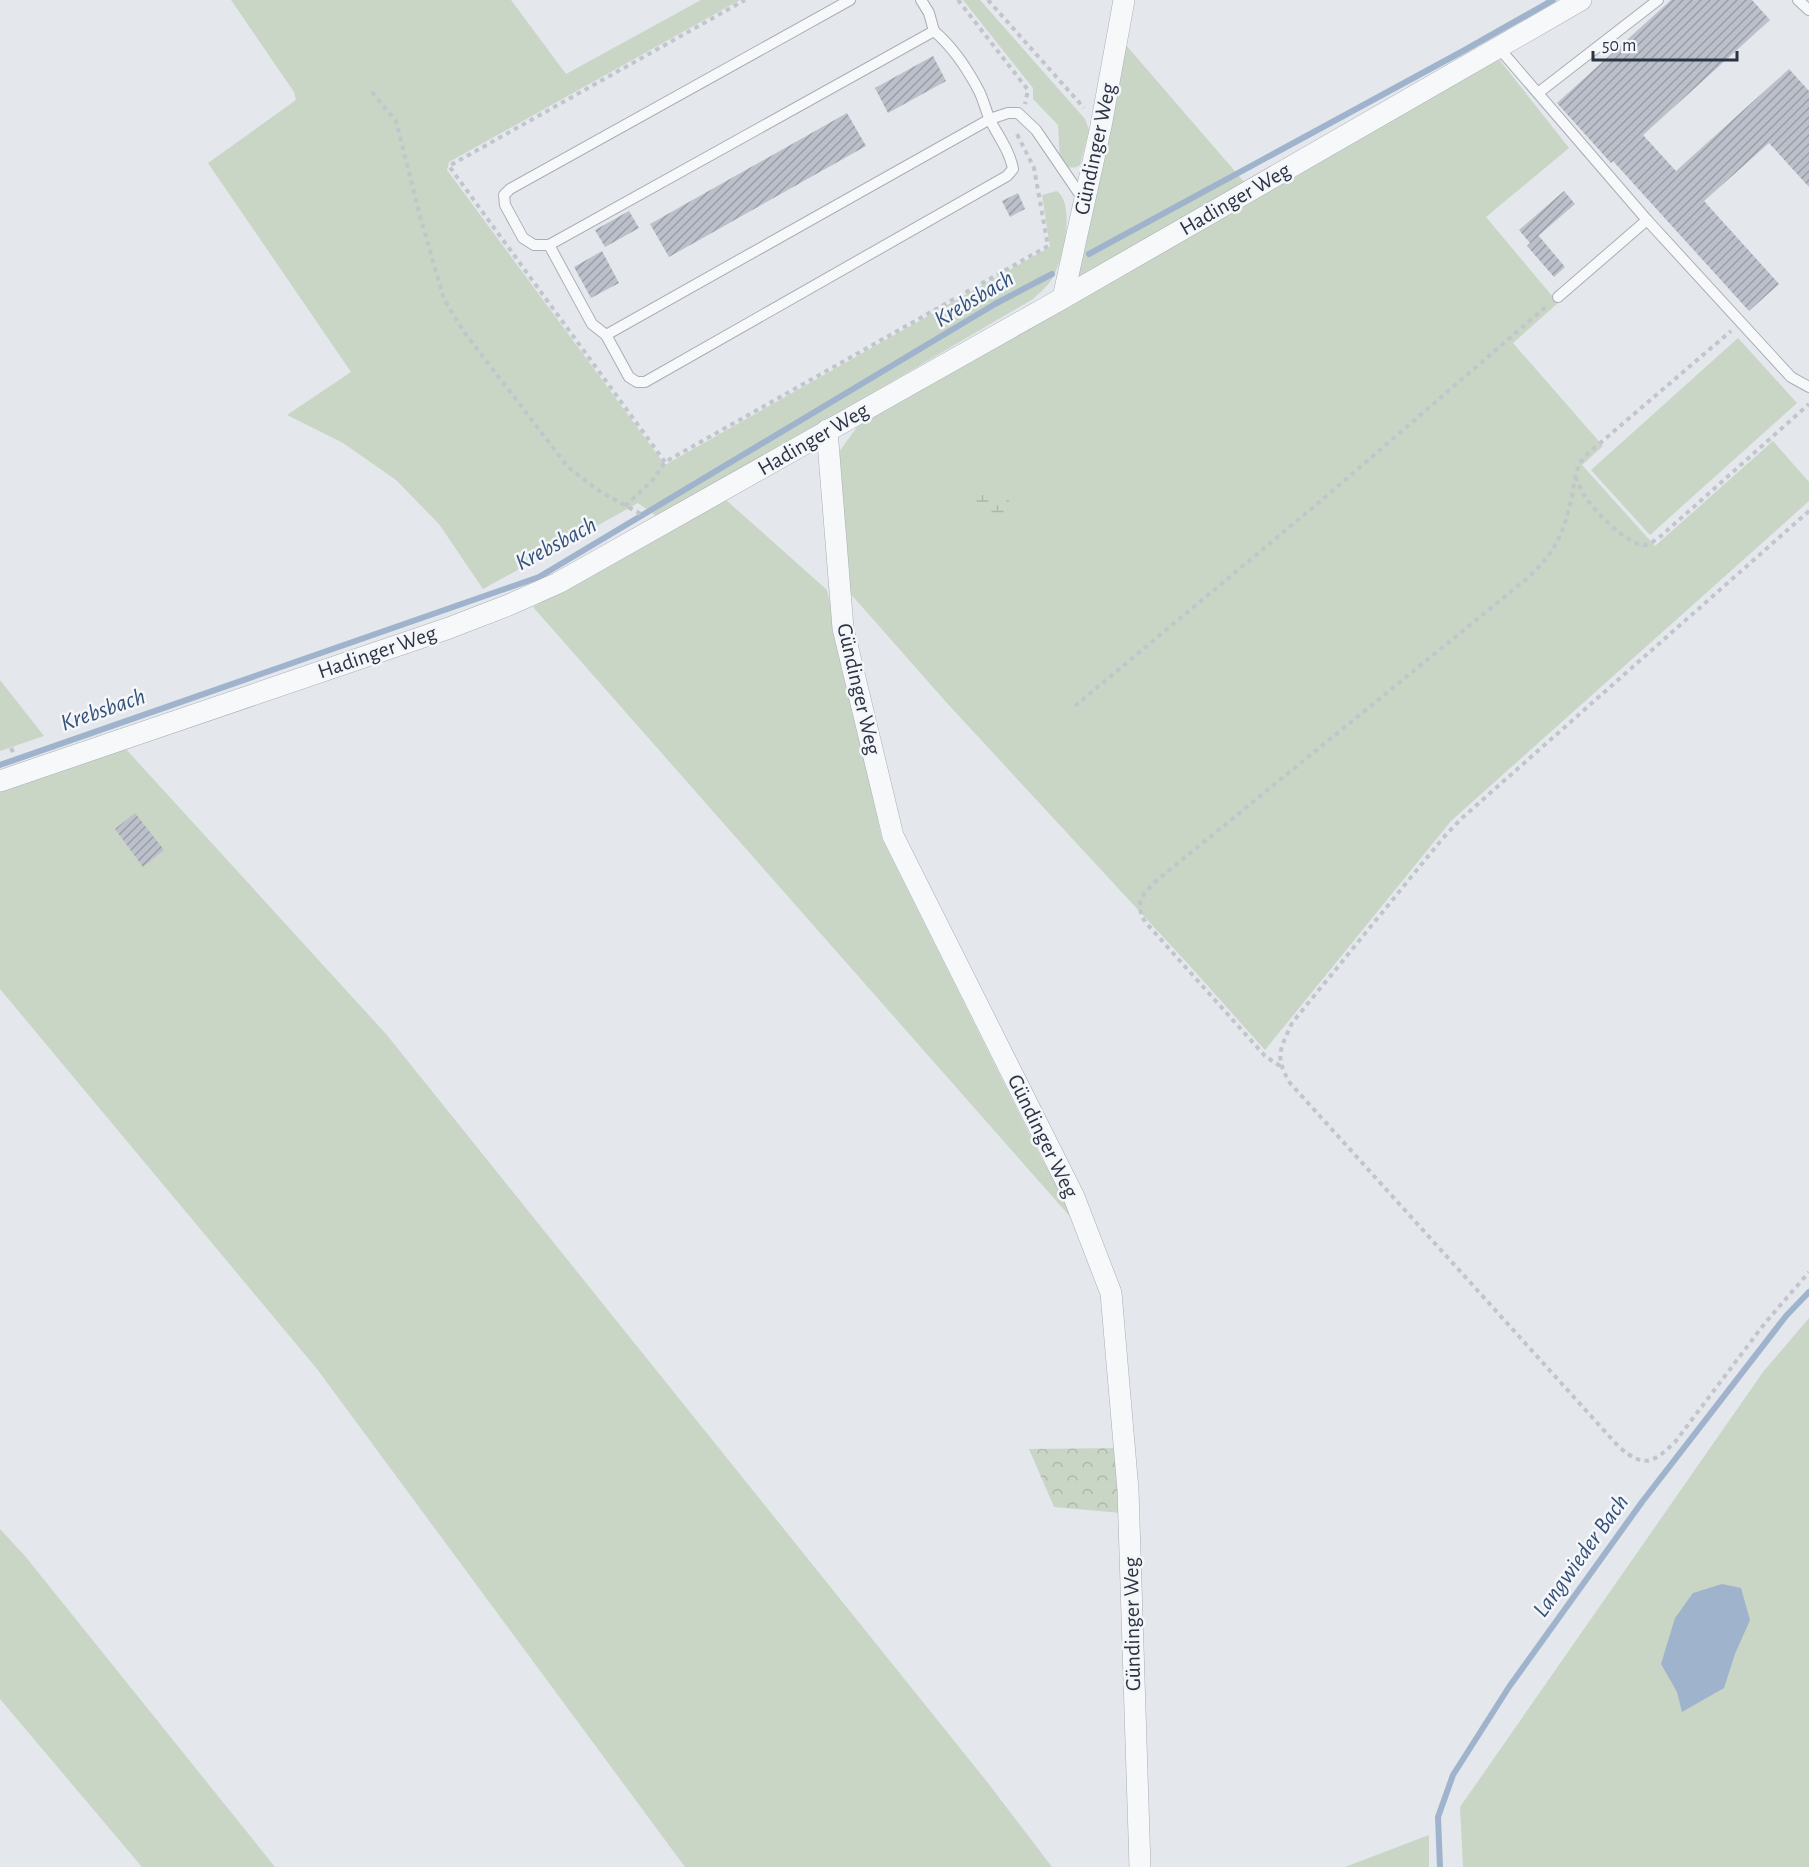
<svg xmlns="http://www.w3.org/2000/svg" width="1809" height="1867" viewBox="0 0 1809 1867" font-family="'Alegreya Sans',sans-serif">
<defs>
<pattern id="forest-crowns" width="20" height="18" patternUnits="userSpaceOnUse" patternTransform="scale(1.5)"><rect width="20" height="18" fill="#c9d6c5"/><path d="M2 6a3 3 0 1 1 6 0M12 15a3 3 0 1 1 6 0" fill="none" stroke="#adb8ab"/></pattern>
<pattern id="wetland-marsh" width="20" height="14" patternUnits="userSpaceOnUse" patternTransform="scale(1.5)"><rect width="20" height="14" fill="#c9d6c5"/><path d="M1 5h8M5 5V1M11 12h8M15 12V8" fill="none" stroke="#adb8ab"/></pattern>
<pattern id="building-hatch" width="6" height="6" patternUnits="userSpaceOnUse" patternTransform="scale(1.5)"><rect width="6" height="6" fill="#bbc0ca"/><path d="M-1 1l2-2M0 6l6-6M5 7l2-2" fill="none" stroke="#989da6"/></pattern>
</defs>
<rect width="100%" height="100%" fill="#e4e7ec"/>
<g fill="#c9d6c5">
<path d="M231,0H511L566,74L701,0H740L449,162L447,170L665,465L1050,247L1042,195L1057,191C1076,206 1063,260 1052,279C1048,286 1039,293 1033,299L659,518L638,503L483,589L439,524L396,480L343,443L287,415L351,372L208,163L296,100L294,92Z"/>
<path d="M963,0H980L1085,119L1089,130L1080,165C1072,170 1067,167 1060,162L1058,125L1033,99V88Z"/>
<polygon points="1125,44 1246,184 1076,282"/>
<polygon points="1498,58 1569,148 1486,217 1558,303 1513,343 1603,446 1582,465 1655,546 1773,441 1809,482 1809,501 1451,821 1265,1050 1190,966 946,702 849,592 836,456 860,423"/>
<polygon points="1738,338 1797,403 1650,535 1591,470"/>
<polygon points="726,500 827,590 882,839 1043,1161 1088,1237 533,607"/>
<polygon points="0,680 44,736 0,751"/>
<polygon points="124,747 386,1034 988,1783 1052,1867 685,1867 317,1369 0,989 0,790"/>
<polygon points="1809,1318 1809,1867 1463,1867 1460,1807 1763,1372"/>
<polygon points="0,1529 25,1556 275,1867 142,1867 0,1699"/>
<polygon points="1429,1835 1429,1867 1345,1867"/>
</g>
<polygon fill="url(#forest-crowns)" points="1119,1448 1121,1513 1054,1507 1029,1449"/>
<polygon fill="url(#wetland-marsh)" points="976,491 1006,494 1010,504 1007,517 1000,520 973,512"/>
<polygon fill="#9fb4cc" points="1722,1584 1741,1588 1750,1620 1735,1654 1724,1688 1682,1712 1677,1692 1661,1664 1675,1618 1693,1593"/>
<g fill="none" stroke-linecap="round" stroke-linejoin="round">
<g stroke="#9fb4cc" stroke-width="6">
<polyline points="1089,254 1463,51 1553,0"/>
<polyline points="0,765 539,577 995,304 1052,274"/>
<polyline points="1440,1867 1438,1817 1453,1775 1509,1687 1642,1502 1786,1316 1809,1292"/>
</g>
</g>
<g fill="url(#building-hatch)">
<polygon points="1671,0 1752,0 1770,20 1643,135 1676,171 1789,69 1809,91 1809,187 1769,143 1704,201 1779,284 1749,311 1613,161 1611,163 1557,103"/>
<polygon points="933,56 946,81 888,113 875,88"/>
<polygon points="847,113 866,146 669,257 650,224"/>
<polygon points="1564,191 1575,204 1530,243 1519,230"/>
<polygon points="1018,193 1025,209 1010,217 1002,201"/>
<polygon points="629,211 639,228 605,247 595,230"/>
<polygon points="1538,235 1565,267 1554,277 1527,246"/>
<polygon points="602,251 619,283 591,298 574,267"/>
<polygon points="135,813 164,850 143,867 115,829"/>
</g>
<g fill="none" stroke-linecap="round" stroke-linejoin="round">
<g stroke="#a9aeb7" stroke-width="12">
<g id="lane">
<polyline points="921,0 929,13 934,31"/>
<polyline points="1798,0 1809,10"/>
<polyline points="1498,47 1647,220 1791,377 1809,387"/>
<polyline points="1538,93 1658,0"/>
<path d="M549,245L934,31C954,48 967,68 979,91C984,101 986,112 991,122C999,137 1010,152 1013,169L1007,176L645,382H637L629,377L606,335L592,324L549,245H534L523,238L505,205L504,195L510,189L850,0"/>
<polyline points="1558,297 1647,220"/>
<polyline points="606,335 990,119 1008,113 1018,113 1036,130 1083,199"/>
</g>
</g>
<g stroke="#a9aeb7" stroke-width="22">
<g id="street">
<polyline points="1063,298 1101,126 1124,0"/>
<polyline points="827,430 843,628 893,836 1074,1197 1111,1293 1128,1490 1140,1867"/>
<polyline points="0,781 449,628 511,604 558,583 1063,298 1581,0"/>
</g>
</g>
<g stroke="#c2c5cb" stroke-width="4" stroke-dasharray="4.5 4.5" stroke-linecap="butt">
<polyline points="958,0 1028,90 1025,104"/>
<polyline points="988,0 1084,108"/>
<polyline points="372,92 396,121 421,220 444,299 464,332 568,467 599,491 641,514"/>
<polyline points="665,462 449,166 745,0"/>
<path d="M1575,477C1579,484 1582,492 1586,498C1595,511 1628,546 1645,545C1650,545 1656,539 1661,536L1809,404"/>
<polyline points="625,506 652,481 665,462 1048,246 1034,168 1017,134"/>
<path d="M1809,511L1462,818L1443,838L1292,1023C1280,1050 1274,1056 1290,1083L1619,1447C1644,1468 1652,1464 1675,1442L1765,1323L1809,1272"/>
<polyline points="1075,706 1323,499 1548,305"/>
<polyline points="11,748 15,756"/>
<path d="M1280,1066L1265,1056L1147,924L1141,916L1140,902L1144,894L1156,881L1530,576C1554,552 1562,538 1570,504C1575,487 1573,470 1585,456L1731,331"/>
</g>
<use href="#lane" stroke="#f7f8fa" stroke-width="10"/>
<use href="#street" stroke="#f7f8fa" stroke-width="21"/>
</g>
<g text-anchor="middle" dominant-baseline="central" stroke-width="5" stroke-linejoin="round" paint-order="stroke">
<g font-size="22" fill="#2b3445" stroke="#f4f6f9">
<text transform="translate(1095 149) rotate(-78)">Gündinger Weg</text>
<text transform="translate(1235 199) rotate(-30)">Hadinger Weg</text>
<text transform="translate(813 439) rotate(-30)">Hadinger Weg</text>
<text transform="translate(377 652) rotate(-19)">Hadinger Weg</text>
<text transform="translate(859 689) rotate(77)">Gündinger Weg</text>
<text transform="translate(1043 1136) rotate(64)">Gündinger Weg</text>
<text transform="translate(1132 1624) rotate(-91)">Gündinger Weg</text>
</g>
<g font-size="24" font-style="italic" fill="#34527a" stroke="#f4f6f9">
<text transform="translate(974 299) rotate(-31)">Krebsbach</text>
<text transform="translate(556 544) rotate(-28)">Krebsbach</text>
<text transform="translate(103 710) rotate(-19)">Krebsbach</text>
<text transform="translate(1581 1556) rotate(-54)">Langwieder Bach</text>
</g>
</g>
<path d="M1593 51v9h144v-9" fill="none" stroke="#2b3445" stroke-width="3"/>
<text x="1602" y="51" font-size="18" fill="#2b3445" stroke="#f4f6f9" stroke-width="4.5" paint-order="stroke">50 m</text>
</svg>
